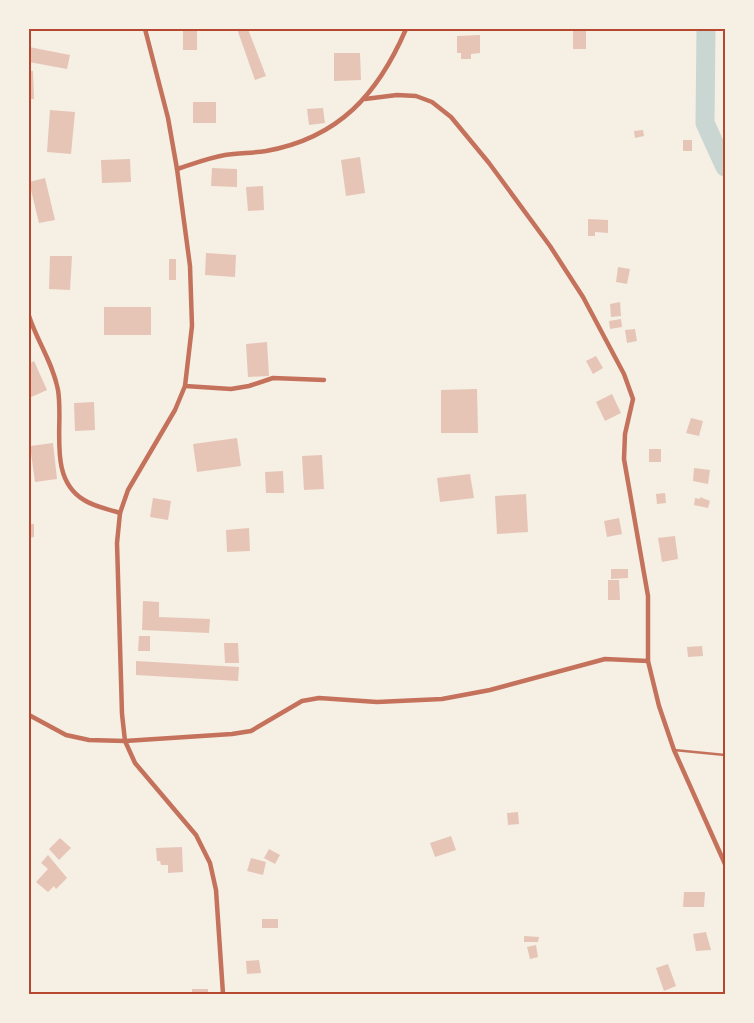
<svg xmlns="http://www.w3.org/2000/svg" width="754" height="1023" viewBox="0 0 754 1023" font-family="'Open Sans',sans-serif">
<rect width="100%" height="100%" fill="#f6efe4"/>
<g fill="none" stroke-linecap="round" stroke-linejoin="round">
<polyline stroke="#c9d6d2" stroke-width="19" points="706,29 705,123 725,167"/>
</g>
<g fill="#e6c5b7">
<rect x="183" y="29" width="14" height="21"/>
<polygon points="237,29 248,29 266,76 255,80"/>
<rect x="573" y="29" width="13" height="20"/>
<polygon points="480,35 480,53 471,54 471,59 461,59 461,53 457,53 457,36"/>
<polygon points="29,47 70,55 67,69 29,62"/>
<polygon points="334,53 360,53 361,80 334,81"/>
<polygon points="29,71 33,71 34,99 29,99"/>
<rect x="193" y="102" width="23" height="21"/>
<polygon points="323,108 325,123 309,125 307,109"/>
<polygon points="50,110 75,112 71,154 47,152"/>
<polygon points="643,130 644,136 635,138 634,131"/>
<rect x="683" y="140" width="9" height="11"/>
<polygon points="360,157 365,193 346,196 341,160"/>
<polygon points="130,159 131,182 102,183 101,160"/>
<polygon points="212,168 237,169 237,187 211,186"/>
<polygon points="45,178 55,220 39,223 29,182"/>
<polygon points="263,186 264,210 248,211 246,187"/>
<polygon points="588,219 608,220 608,233 595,232 595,236 588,236"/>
<polygon points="206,253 236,255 235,277 205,275"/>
<polygon points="50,256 72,256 70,290 49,289"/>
<rect x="169" y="259" width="7" height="21"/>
<polygon points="618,267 630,269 627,284 616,282"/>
<polygon points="620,302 621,316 611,317 610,304"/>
<rect x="104" y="307" width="47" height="28"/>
<polygon points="621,319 622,327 610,329 609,321"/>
<polygon points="635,329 637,341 627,343 625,330"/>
<polygon points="267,342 269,376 248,377 246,344"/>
<polygon points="596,356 603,368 593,374 586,361"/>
<polygon points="34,361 47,390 29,398 29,364"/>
<polygon points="477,389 478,433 441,433 441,390"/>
<polygon points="612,394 621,413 605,421 596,402"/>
<polygon points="94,402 95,430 75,431 74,403"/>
<polygon points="691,418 703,421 699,436 686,433"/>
<polygon points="237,438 241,466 197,472 193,444"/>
<polygon points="53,443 57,479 35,482 30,446"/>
<rect x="649" y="449" width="12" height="13"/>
<polygon points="322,455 324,489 304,490 302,456"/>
<polygon points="694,468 710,470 708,484 693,481"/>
<polygon points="283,471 284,493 266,493 265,472"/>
<polygon points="470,474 474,498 440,502 437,478"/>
<polygon points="665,493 666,503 657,504 656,494"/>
<polygon points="526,494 528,532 497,534 495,496"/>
<polygon points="700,497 710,501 708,508 694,505 695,498 700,499"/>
<polygon points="153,498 171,501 168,520 150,517"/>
<polygon points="619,518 622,534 607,537 604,521"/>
<polygon points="29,524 34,524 34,537 29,538"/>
<polygon points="249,528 250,551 227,552 226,530"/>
<polygon points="675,536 678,559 662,562 658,538"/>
<polygon points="611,569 628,569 628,578 611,579"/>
<polygon points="608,580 619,580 620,600 608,600"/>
<polygon points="143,601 159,602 159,617 210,619 209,633 142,630"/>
<polygon points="139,636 150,636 150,651 138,651"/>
<polygon points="224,643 238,643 239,663 225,663"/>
<polygon points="702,646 703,656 688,657 687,647"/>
<polygon points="136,661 239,667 238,681 136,675"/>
<polygon points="518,812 519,824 508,825 507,813"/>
<polygon points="451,836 456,850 435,857 430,843"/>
<polygon points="60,838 71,848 59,860 49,849"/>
<polygon points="182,847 183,872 168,873 168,865 161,865 160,861 157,861 156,848"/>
<polygon points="269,849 280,855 275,864 264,858"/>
<polygon points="48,855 67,878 56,889 54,886 48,892 36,882 48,869 41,863"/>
<polygon points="251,858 266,862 263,875 247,871"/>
<polygon points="684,892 705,892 704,907 683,907"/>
<rect x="262" y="919" width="16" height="9"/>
<polygon points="706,932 711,950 696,951 693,934"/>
<polygon points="524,936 539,937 538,942 524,942"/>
<polygon points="536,945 538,957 530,959 527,947"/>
<polygon points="259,960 261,973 247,974 246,961"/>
<polygon points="668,964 676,986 664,991 656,968"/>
<rect x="192" y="989" width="16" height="5"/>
</g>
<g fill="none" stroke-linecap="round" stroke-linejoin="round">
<polyline stroke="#c5725c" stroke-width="2.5" points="674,750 725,755"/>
<g stroke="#c5725c" stroke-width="4.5">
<polyline points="145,29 168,118 177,169 190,266 192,326 185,386 175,410 128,490 120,513 117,543 122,714 125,741 135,763 196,835 210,863 216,890 223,994"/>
<polyline points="365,99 397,95 416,96 432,102 451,117 489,163 550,246 583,297 624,374 633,399 625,434 624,459 648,596 648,661 659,706 674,750 725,864"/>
<path d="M177,169C193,164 208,158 225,155C239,153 253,153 266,151C339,138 378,94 406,29"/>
<path d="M29,316C37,341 53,363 58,390C64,425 47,478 84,500C95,507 108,509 120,513"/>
<polyline points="185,386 231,389 249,386 273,378 324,380"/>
<polyline points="29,715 66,735 89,740 125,741 232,734 251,731 302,701 319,698 377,702 442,699 490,690 605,659 648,661"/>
</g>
</g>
<rect width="754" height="1023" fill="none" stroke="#f6efe4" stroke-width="60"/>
<rect x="30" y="30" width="694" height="963" fill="none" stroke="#b5482f" stroke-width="2"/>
</svg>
